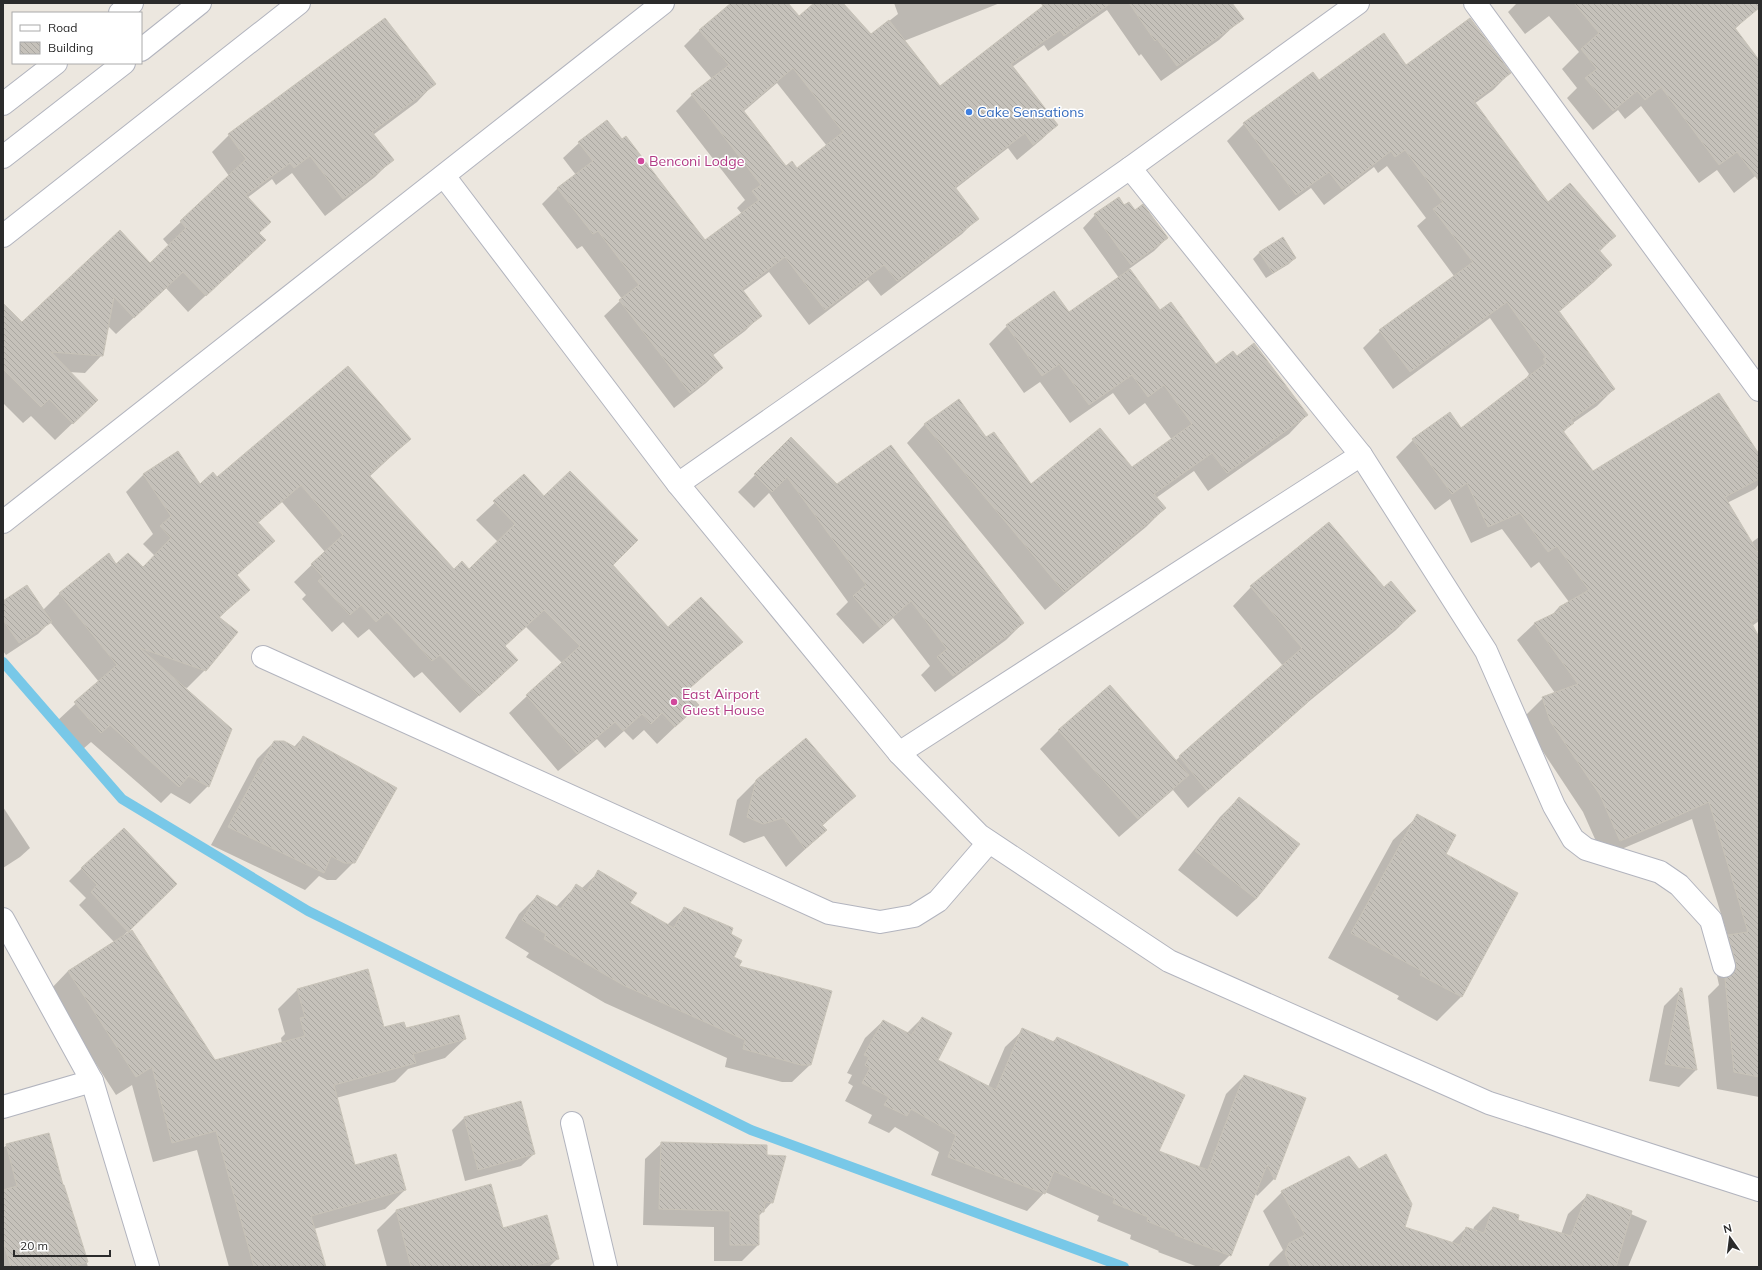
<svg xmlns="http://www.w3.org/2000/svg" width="1762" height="1270" viewBox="0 0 1762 1270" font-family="Mulish,sans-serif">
<defs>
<pattern id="building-back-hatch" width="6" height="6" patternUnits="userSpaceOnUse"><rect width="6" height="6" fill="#c5c1ba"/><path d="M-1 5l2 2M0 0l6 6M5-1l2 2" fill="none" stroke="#a9a6a0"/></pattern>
</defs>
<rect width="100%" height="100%" fill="#ece7df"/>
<g fill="#0003" fill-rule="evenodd">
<path d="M732,3H787L799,17L815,3H842L870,36L898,14L894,3H1000L904,41L940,87L1049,3H1219L1235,25L1219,40L1161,81L1141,54L1139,56L1107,10L1048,51L1044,45L1012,67L1057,125L1041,140L1017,160L1008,148L955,189L978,218L962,234L881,296L868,280L809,325L769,272L742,292L760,316L745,331L712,356L722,368L706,383L674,408L604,316L622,299L582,246L577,249L542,204L558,188L576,175L563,158L579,143L705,242L742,214L737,208L745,200L676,111L692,95L712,79L684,46L700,30ZM777,83L827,146L797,169L785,167L743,112Z"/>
<polygon points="1517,3 1742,3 1751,13 1735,29 1759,61 1759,173 1734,193 1717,170 1699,183 1641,106 1625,119 1618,110 1593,130 1567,98 1577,88 1562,69 1579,52 1549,16 1525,34 1508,12"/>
<polygon points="1406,66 1510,73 1493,90 1474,104 1548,204 1615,236 1599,252 1611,265 1594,282 1559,312 1614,389 1597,406 1570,425 1563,433 1593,472 1759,453 1759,484 1755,489 1727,503 1751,543 1759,537 1759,621 1752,626 1759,639 1759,1097 1717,1089 1708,996 1719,985 1712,952 1728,937 1692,819 1603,857 1583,812 1534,738 1526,715 1543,698 1555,693 1517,640 1534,624 1551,616 1559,607 1569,602 1539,562 1531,568 1502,529 1471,543 1450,499 1435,510 1396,457 1413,440 1461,430 1528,378 1527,377 1529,374 1490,318 1393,389 1363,348 1380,331 1454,276 1417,226 1426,218 1387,166 1378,173 1374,167 1324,205 1311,188 1279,211 1227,141 1244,124 1319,81"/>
<polygon points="434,84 417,102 373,135 392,160 375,177 325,216 292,173 276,185 272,179 247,198 258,234 247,257 188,312 166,288 116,334 108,326 102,355 85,373 68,372 79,417 55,440 31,416 23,423 3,403 3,325 22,323 150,264 169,246 163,239 229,176 212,152 229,135"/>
<polygon points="1124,207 1135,211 1167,238 1154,251 1129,269 1160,311 1215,365 1236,357 1307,415 1289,434 1208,491 1194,471 1156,498 1165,508 1146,527 1045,610 907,443 925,424 986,438 1031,485 1132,468 1172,440 1145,403 1129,415 1113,393 1070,423 1040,382 1024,393 989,344 1007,326 1069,314 1119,278 1083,228 1095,215"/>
<polygon points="1282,238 1295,258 1289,264 1266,278 1253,259 1259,253"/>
<polygon points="410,439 369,477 454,570 469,570 498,542 476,520 524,476 611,566 668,629 742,642 686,692 698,705 657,744 644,730 633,740 624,731 605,748 597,739 558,771 509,713 562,663 526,627 505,646 499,677 460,713 422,672 414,678 369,629 358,638 343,622 332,632 302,599 306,595 294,582 325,552 282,502 258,523 274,541 236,576 248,590 219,618 205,670 187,688 183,687 208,786 190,804 171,793 161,803 91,742 83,749 57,721 99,682 50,622 38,634 6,655 3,651 3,602 43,610 59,594 108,554 116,566 143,568 155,556 143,544 153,534 126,492 143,475 200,486 217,478"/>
<polygon points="791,439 837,486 1023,623 1006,640 935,692 921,675 930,666 893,618 863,644 836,614 848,602 769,493 754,508 738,492"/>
<polygon points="1251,587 1384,588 1415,611 1396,630 1301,708 1188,808 1173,790 1119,837 1040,749 1059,730 1175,761 1283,666 1233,606"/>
<polygon points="303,737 354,862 336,880 327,880 319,876 305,890 211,845 257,759 274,742 294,747"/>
<polygon points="756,781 855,796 822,826 826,830 786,867 764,836 744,843 729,835 737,800"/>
<polygon points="1239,798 1256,899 1237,917 1178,870 1220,817"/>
<polygon points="3,807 30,848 20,857 3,868"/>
<polygon points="1418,816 1445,855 1462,996 1437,1021 1397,999 1399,996 1328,958 1393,840"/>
<polygon points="82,868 164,896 124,935 214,1061 282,1043 281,1038 285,1034 278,1009 298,989 384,1028 405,1030 465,1039 445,1058 408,1069 395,1082 336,1098 354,1167 405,1190 385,1209 314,1229 325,1267 229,1267 197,1150 153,1162 132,1085 116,1095 49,991 68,971 114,942 79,905 86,898 69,881"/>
<polygon points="599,872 629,904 667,925 685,908 729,935 732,958 738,966 811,1064 792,1082 782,1082 725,1067 727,1058 605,1003 526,957 529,953 505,938 519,914 537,896 556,907 576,886 581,889"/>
<polygon points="1681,989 1696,1070 1679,1087 1649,1081 1664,1006"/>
<polygon points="922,1018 936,1060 988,1087 1005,1047 1023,1030 1052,1042 1057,1038 1158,1151 1199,1167 1226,1094 1244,1076 1305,1099 1274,1179 1257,1196 1255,1192 1230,1255 1218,1267 1198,1267 1158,1252 1159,1251 1130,1239 1131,1235 1097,1221 1099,1216 1045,1192 1027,1211 931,1175 939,1152 895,1127 889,1133 868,1123 872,1115 845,1101 853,1086 848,1083 852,1075 847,1073 865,1038 883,1021 907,1033"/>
<polygon points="520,1102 534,1154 521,1166 465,1181 452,1130 464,1118"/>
<polygon points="662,1143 772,1202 758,1217 758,1245 742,1261 714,1261 714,1227 643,1225 645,1159"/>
<polygon points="7,1145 62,1187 64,1186 88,1267 3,1267 3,1148"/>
<polygon points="490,1185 502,1229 558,1258 549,1267 387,1267 377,1230 396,1211"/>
<polygon points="1282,1192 1451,1243 1466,1228 1473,1230 1474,1227 1493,1208 1516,1221 1561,1234 1568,1214 1588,1195 1647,1221 1628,1267 1268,1267 1270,1263 1283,1250 1263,1211"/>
</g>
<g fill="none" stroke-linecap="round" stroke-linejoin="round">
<polyline stroke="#78c8e8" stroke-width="10" points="3,662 122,799 308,911 751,1130 1124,1267"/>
</g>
<g fill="url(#building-back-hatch)" stroke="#c8c3b8" fill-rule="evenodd">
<path d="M731,3H788L799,16L814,3H843L871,34L889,20L940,86L1043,6L1041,3H1111L1064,36L1060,30L1011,64L1058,125L1033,145L1025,133L955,187L979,219L897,281L884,265L825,310L785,257L742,289L762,316L712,354L723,368L690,393L619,300L639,285L598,231L593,234L557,188L593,161L578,142L607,120L622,139L626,136L705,240L759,200L752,191L761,185L691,94L729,65L699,30ZM793,68L843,132L797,168L792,161L786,166L743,110Z"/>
<polygon points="1129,3 1232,3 1244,19 1177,66 1157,39 1155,41"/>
<polygon points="1574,3 1759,3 1759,8 1735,28 1759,60 1759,181 1737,152 1719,165 1661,87 1645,100 1637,91 1613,111 1585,78 1597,69 1581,49 1599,33"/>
<polygon points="385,18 436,84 372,132 394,160 343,199 310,156 294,168 290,163 246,195 271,222 259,233 266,240 206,296 183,272 134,318 114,297 103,356 51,352 98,400 73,424 49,399 41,407 3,369 3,303 22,322 120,230 150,263 186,228 180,221 246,159 228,134"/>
<polygon points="1470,18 1511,73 1474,101 1548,202 1570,183 1616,236 1599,250 1612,265 1559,311 1615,389 1571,420 1574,423 1563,431 1593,471 1719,393 1759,454 1759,479 1725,497 1759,554 1759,617 1751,622 1759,637 1759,1077 1734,1072 1725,978 1733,974 1736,969 1736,963 1728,935 1748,932 1709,802 1620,841 1600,795 1550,721 1542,697 1578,684 1534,623 1561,610 1559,607 1589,590 1557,546 1548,552 1520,513 1488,527 1467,483 1452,494 1412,439 1450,412 1461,428 1546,363 1543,359 1546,357 1507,302 1410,372 1379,330 1473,262 1433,209 1443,202 1405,150 1395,157 1391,151 1342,189 1329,172 1296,195 1243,123 1313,72 1319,80 1384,33 1406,65"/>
<polygon points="1119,197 1124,205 1129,202 1135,210 1143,204 1168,238 1131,265 1094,214"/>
<polygon points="1283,237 1296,258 1273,273 1259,252"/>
<polygon points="1130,269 1160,310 1171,302 1216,364 1233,351 1237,356 1254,343 1308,415 1227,473 1212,453 1154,494 1166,508 1064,592 924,424 959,399 986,437 994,432 1031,484 1100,428 1132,467 1192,424 1164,385 1148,397 1132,375 1089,405 1059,364 1042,376 1006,325 1054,291 1069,312"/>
<polygon points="348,366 411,439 369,475 454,569 462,561 469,569 515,524 493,501 524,474 544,496 570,471 638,540 613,565 668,627 701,597 743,642 686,691 699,705 675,727 662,713 651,724 642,714 623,731 615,722 577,754 526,695 580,646 544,610 505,646 518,660 479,696 440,655 432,661 387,612 376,622 361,605 350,615 318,581 323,577 311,564 343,535 301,485 258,522 275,541 237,575 250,590 219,617 238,632 206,671 140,648 232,729 209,787 189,776 179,787 110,725 101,733 74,702 117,665 59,593 109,553 116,564 128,553 143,567 171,538 160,526 171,516 143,474 178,451 200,484 213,472 217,477"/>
<polygon points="791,437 837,484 891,445 1024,623 953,676 937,657 947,649 911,601 880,628 853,596 866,585 787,477 772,492 754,474"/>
<polygon points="1329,522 1384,587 1391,581 1416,611 1307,701 1308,702 1207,791 1179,756 1302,648 1250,586"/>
<polygon points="27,585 52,622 19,643 3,620 3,601"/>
<polygon points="1110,685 1189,775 1138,819 1058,730"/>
<polygon points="303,736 397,788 355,863 344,863 331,856 324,873 228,827 274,741 284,741 297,748"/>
<polygon points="806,738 856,796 822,825 827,830 805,849 783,818 763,824 747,817 756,780"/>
<polygon points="1239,797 1300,844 1256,899 1195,851"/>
<polygon points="1417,814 1456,835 1446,854 1518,893 1462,997 1420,975 1422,971 1351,933"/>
<polygon points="124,828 177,884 128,932 91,892 97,885 81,868"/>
<polygon points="598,870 637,893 630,903 674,928 684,907 733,928 731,934 742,940 734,957 742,961 739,966 832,991 811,1065 801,1065 743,1049 745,1040 623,985 544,939 546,934 522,920 537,895 561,909 576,884 587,891"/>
<polygon points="132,930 215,1060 305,1036 300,1018 305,1017 297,989 368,969 384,1027 404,1022 406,1028 459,1015 466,1039 413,1054 416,1063 334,1085 355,1165 396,1154 406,1190 311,1216 326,1267 254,1267 216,1131 172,1143 152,1067 136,1077 68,971"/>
<polygon points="1680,988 1682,988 1697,1070 1665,1064"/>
<polygon points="922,1017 952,1033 938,1060 996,1090 1022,1028 1054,1042 1057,1037 1185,1095 1159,1151 1208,1170 1244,1075 1306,1098 1275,1180 1267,1165 1231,1256 1175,1235 1176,1233 1147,1221 1148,1217 1113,1203 1115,1198 1054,1171 1045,1194 948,1157 956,1135 911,1109 907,1116 884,1105 889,1097 862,1083 870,1068 865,1065 869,1057 864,1055 883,1020 912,1035"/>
<polygon points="521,1101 535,1154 478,1170 464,1117"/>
<polygon points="49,1133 63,1185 64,1185 88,1262 71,1267 11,1267 3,1241 3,1190 17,1186 6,1144"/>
<polygon points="661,1142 767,1145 767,1155 786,1156 773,1203 765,1202 764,1212 759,1212 759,1245 730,1245 730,1211 659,1209"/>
<polygon points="1386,1154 1412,1204 1405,1227 1460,1245 1466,1227 1484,1233 1493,1207 1519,1215 1518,1220 1571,1236 1587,1194 1632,1211 1616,1267 1290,1267 1285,1253 1289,1243 1305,1235 1281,1191 1349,1156 1359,1169"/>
<polygon points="491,1184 503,1228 547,1215 559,1259 528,1267 411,1267 396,1210"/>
</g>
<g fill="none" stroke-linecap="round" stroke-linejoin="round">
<g stroke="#b2b4be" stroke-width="24">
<g id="minor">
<polyline points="1475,3 1759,390"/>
<polyline points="120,13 132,3"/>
<polyline points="141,50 200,3"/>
<polyline points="3,104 56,63"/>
<polyline points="3,157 124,63"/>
<polyline points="1130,168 1361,455 1486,651 1554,806 1573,839 1586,849 1660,872 1679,885 1711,920 1724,966"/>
<polyline points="444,176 678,484 899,753 979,835 1169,961 1489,1103 1759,1190"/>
<polyline points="3,236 299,3"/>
<polyline points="678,484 1130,168 1358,3"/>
<polyline points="3,522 663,3"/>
<polyline points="263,657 829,913 880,922 914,916 938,901 989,842"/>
<polyline points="899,753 1361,455"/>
<polyline points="3,919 92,1081 148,1267"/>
<polyline points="3,1107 92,1081"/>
<polyline points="572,1123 606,1267"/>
</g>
</g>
<use href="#minor" stroke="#fff" stroke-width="22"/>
</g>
<circle fill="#3f7fe0" stroke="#fff" stroke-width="1.5" cx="969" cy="112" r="4"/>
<g fill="#d1479c" stroke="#fff" stroke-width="1.5">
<circle cx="641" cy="161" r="4"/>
<circle cx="674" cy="702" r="4"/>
</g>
<g text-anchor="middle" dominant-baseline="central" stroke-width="3" stroke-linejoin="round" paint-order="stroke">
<g font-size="14" fill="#366cbe" stroke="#fff" text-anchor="start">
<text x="977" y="112">Cake Sensations</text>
</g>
<g font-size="14" fill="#b23c85" stroke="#fff" text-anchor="start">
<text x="649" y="161">Benconi Lodge</text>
<text x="682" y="694">East Airport<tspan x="682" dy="16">Guest House</tspan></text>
</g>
</g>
<rect width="1762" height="1270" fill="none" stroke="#2b2b2b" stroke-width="8"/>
<rect x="12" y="12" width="130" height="52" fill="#ffffff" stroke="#aaaaaa"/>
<rect x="20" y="25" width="20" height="6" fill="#ffffff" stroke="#aaaaaa"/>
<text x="48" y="32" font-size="12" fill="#2b2b2b">Road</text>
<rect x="20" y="42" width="20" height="12" fill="url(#building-back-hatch)" stroke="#aaaaaa"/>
<text x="48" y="52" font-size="12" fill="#2b2b2b">Building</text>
<g transform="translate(1730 1238) rotate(346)" stroke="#ffffff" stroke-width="3" paint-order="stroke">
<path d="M0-3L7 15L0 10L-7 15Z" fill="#2b2b2b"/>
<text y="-6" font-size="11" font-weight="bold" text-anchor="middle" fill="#2b2b2b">N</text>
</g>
<path d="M14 1250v6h96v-6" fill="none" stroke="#2b2b2b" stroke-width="2"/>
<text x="20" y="1250" font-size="12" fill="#2b2b2b" stroke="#ffffff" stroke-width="3" paint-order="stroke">20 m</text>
</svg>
